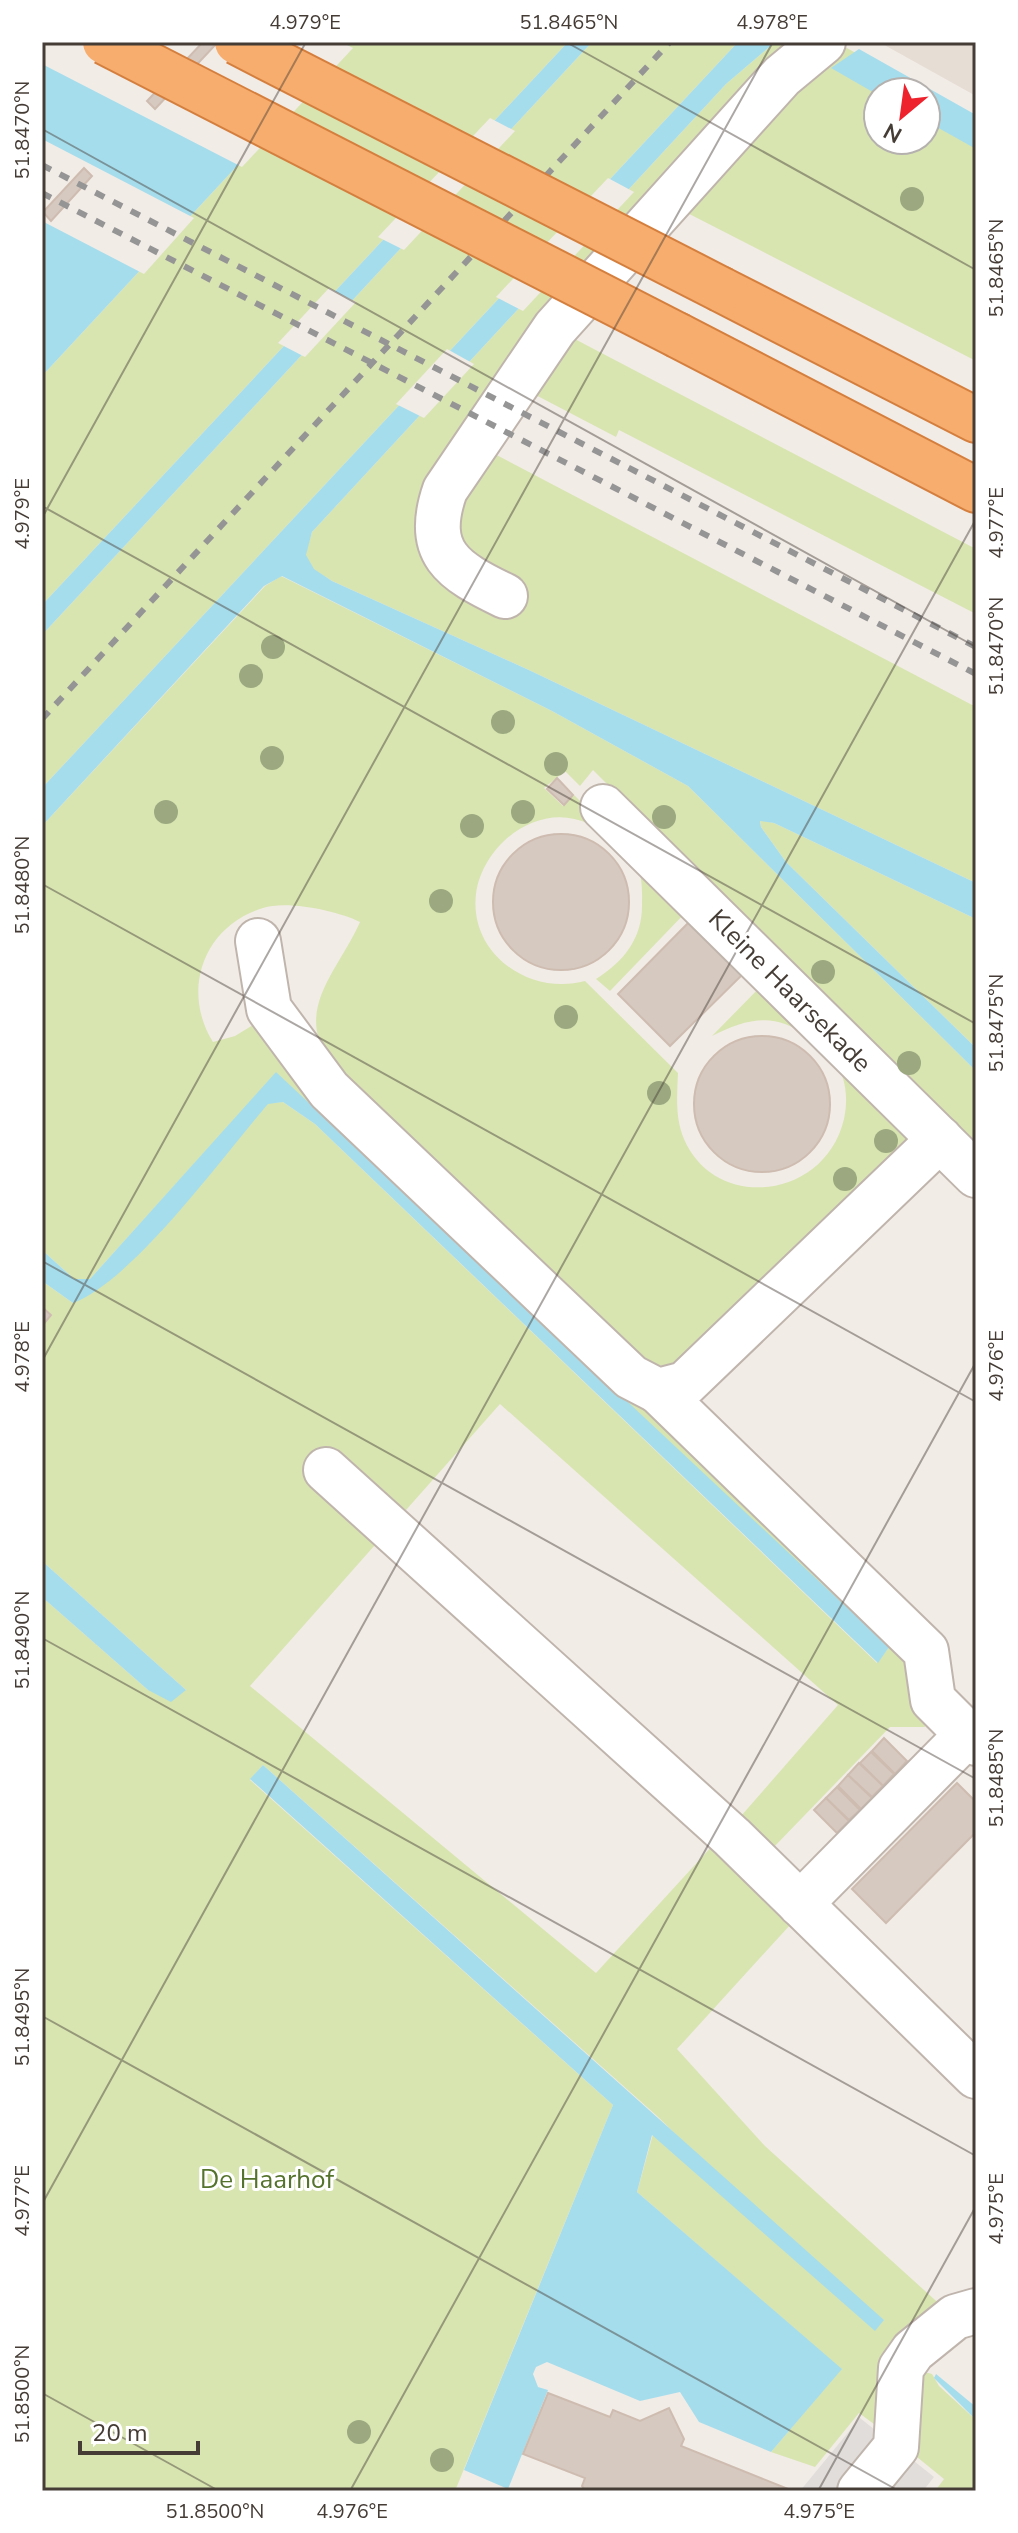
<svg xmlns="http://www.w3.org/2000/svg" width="1018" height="2533" viewBox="0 0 1018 2533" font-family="'Nunito Sans',sans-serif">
<rect width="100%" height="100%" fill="#f2ece7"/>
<polygon fill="#e6ddd5" points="879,42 976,42 976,96"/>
<g fill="#d8e5b1">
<polygon points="352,42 568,42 42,605 42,376"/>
<polygon points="592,42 738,42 42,788 42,635"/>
<polygon points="775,42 836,42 926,92 878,92 878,140 926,140 926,92 976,120 976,361 658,198 427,512 480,573 447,523 489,451 976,707 976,883 531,671 332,581 313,569 305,555 312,532 726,84"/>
<polygon points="569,336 976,549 976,614 619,430 616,437 528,391"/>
<path d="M281,576L552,711L688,786L976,1071V1153L593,770L580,786L565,771L544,788L563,806L574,795L689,909L610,991L596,979C623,962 642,939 642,906C642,892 643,876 636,864C631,856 620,849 613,843C606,837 598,828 589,824C540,800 483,843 476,894C469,954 530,996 585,981L678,1073C677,1095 675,1118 684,1139C715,1212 825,1200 844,1119C848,1100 847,1078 834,1061C827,1052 816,1044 807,1037C776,1011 745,1019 712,1036L764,983L919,1140L674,1367L646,1364L329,1060C294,1008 339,970 360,922C338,911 287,900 263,908C203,926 181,991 213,1042L235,1036L253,1025L318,1100L913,1657L925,1727H890L773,1848L741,1816L838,1705L500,1404L250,1686L596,1973L714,1844L791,1924L677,2049L765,2146L945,2309L886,2433L859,2413L815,2467L771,2452L841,2369L637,2192L653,2134L876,2330L657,2116L263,1765L250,1780L613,2105L455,2491H42V1597L148,1690H186L42,1561V1281L73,1303L149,1244L268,1103L283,1102L315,1124L877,1663L888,1648L276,1073L90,1279H74L42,1250V826L265,586Z"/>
<polygon points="760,820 774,823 976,919 976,1048 786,862 761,827"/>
<polygon points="911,2368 932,2374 939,2386 976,2420 976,2491 935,2491 944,2479 901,2444"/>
</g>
<polygon fill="#e1dddb" points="860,2418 934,2477 923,2491 800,2491"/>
<g fill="#a6ddec">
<polygon points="63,42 352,42 42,376 42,64"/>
<polygon points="568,42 592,42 42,635 42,605"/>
<polygon points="738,42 775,42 726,84 312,532 306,555 314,569 332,581 531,671 976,883 976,919 774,823 760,821 761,827 786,862 976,1048 976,1071 688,786 552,711 282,576 264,586 42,826 42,788"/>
<polygon points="859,49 976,115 976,149 926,121 926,92 878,95 831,68"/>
<path d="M276,1072L889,1647L878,1663L315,1124L283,1102L268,1104C224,1155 133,1281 73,1303L42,1281V1250L74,1279H90Z"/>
<polygon points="42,1561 186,1690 171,1702 148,1690 42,1597"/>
<polygon points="263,1765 884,2320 875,2331 652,2135 637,2192 842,2369 771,2452 699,2422 680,2392 640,2401 547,2362 536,2367 533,2374 538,2387 548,2390 508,2489 464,2470 613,2105 250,1779"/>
<polygon points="936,2374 976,2407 976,2420 934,2378"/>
</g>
<g fill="#f2ece7">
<polygon points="58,42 341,42 353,48 242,167 42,64 42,58"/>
<polygon points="490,118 515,131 404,250 378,237"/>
<polygon points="42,139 194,218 144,274 42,221"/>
<polygon points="608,178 634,192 523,311 496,297"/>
<polygon points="329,288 356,302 305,357 278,343"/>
<polygon points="447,349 474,364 424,418 396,404"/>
</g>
<g fill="#d6c9c0" stroke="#cebcb0" stroke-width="2">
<polygon points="203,42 218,42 155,109 147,101"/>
<polygon points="84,168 92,176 51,221 43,212"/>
<polygon points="557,778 573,795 564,805 547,789"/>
<circle cx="561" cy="902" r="68"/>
<polygon points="695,916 748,969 670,1046 618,994"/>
<circle cx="762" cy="1104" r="68"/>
<polygon points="42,1307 51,1315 42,1326"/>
<polygon points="884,1738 907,1761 895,1774 872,1751"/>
<polygon points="871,1752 894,1774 883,1786 860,1763"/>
<polygon points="859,1763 883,1786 872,1797 848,1775"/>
<polygon points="848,1775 872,1798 861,1809 838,1786"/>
<polygon points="957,1783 976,1802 976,1832 886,1923 852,1889"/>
<polygon points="837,1787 860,1810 849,1820 826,1798"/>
<polygon points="826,1798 849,1821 837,1833 814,1810"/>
<polygon points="548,2393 610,2417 613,2410 640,2421 669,2408 684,2439 681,2446 793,2491 586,2491 582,2486 585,2478 523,2454"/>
</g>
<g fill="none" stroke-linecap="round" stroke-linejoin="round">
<g stroke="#c0b5ad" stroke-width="48">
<g id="minor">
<path d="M505,596C453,571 423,553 445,490L555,328L782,76L823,42"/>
<polyline points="603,807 976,1175"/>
<polyline points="258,941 269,1009 329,1090 631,1377 658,1391 685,1384 940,1139"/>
<polyline points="658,1391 926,1651 933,1700 976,1743"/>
<polyline points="326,1470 732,1837 976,2076"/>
<polyline points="800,1904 967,1735"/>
<polyline points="860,2491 896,2447 901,2368 913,2351 955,2317 976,2311"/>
</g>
</g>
<g stroke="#d57f3e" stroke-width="48">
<g id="highway">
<polyline points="722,290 976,420"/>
<polyline points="679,336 976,490"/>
</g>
</g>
<use href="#minor" stroke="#fff" stroke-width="44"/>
<use href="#highway" stroke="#f6ad6e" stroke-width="44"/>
<g stroke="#959595" stroke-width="6" stroke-dasharray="10 10" stroke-linecap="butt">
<polyline points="42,165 976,647"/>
<polyline points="42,193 976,674"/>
<polyline points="42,719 670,42"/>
</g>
<g stroke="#d57f3e" stroke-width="48" stroke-linecap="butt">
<g id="highway-bridge">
<polyline points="105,42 679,336"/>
<polyline points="237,42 722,290"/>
</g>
</g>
<use href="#highway-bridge" stroke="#f6ad6e" stroke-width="44"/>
</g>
<g fill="#9ca980">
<circle cx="912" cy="199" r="12"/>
<circle cx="273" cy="647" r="12"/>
<circle cx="251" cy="676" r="12"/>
<circle cx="503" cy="722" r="12"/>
<circle cx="272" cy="758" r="12"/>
<circle cx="556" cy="764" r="12"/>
<circle cx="166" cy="812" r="12"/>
<circle cx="523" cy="812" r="12"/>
<circle cx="664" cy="817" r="12"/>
<circle cx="472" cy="826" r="12"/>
<circle cx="441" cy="901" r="12"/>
<circle cx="823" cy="972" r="12"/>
<circle cx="566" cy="1017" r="12"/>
<circle cx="909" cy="1063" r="12"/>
<circle cx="659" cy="1093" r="12"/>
<circle cx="886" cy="1141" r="12"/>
<circle cx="845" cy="1179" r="12"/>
<circle cx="359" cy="2432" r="12"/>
<circle cx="442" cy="2460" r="12"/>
</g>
<path fill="none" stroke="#453c36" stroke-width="2" stroke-opacity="0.45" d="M566,42L976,270M42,129L976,647M42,506L976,1024M42,518L306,42M42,884L976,1402M42,1261L976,1779M42,1361L773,42M42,1638L976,2156M42,2016L899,2491M42,2204L976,519M42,2393L219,2491M350,2491L976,1362M818,2491L976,2206"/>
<g text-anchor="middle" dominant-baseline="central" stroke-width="6" stroke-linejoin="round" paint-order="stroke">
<g font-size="26" fill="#453c36" stroke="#fff">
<text transform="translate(790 991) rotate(45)">Kleine Haarsekade</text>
</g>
<g font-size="26" fill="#55732c" stroke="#fff">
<text x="267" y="2179">De Haarhof</text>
</g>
</g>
<rect width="1018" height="2533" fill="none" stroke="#ffffff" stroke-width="88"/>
<g transform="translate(902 116) rotate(209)"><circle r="38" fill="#ffffff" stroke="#b5b1af" stroke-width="2"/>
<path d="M0-6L14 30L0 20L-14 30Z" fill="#ee222c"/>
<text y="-12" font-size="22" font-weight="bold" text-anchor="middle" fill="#453c36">N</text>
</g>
<path d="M80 2441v12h118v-12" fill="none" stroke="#453c36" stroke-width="4"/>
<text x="92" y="2441" font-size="24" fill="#453c36" stroke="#ffffff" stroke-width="6" paint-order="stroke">20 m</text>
<rect x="44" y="44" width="930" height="2445" fill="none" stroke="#453c36" stroke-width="3"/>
<g font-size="20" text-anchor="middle" fill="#453c36">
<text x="305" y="29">4.979°E</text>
<text x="569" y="29">51.8465°N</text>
<text x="772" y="29">4.978°E</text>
<text transform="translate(22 130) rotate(-90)" y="7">51.8470°N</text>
<text transform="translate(996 268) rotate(-90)" y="7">51.8465°N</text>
<text transform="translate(22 514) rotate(-90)" y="7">4.979°E</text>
<text transform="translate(996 523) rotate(-90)" y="7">4.977°E</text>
<text transform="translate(996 646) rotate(-90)" y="7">51.8470°N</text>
<text transform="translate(22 885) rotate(-90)" y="7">51.8480°N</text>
<text transform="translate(996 1023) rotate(-90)" y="7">51.8475°N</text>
<text transform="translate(22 1357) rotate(-90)" y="7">4.978°E</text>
<text transform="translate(996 1366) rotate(-90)" y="7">4.976°E</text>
<text transform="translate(22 1640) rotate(-90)" y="7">51.8490°N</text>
<text transform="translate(996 1778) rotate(-90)" y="7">51.8485°N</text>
<text transform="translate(22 2017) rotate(-90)" y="7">51.8495°N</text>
<text transform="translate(22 2201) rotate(-90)" y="7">4.977°E</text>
<text transform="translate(996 2209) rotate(-90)" y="7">4.975°E</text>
<text transform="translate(22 2394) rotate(-90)" y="7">51.8500°N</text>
<text x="215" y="2518">51.8500°N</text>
<text x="352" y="2518">4.976°E</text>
<text x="819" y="2518">4.975°E</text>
</g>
</svg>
